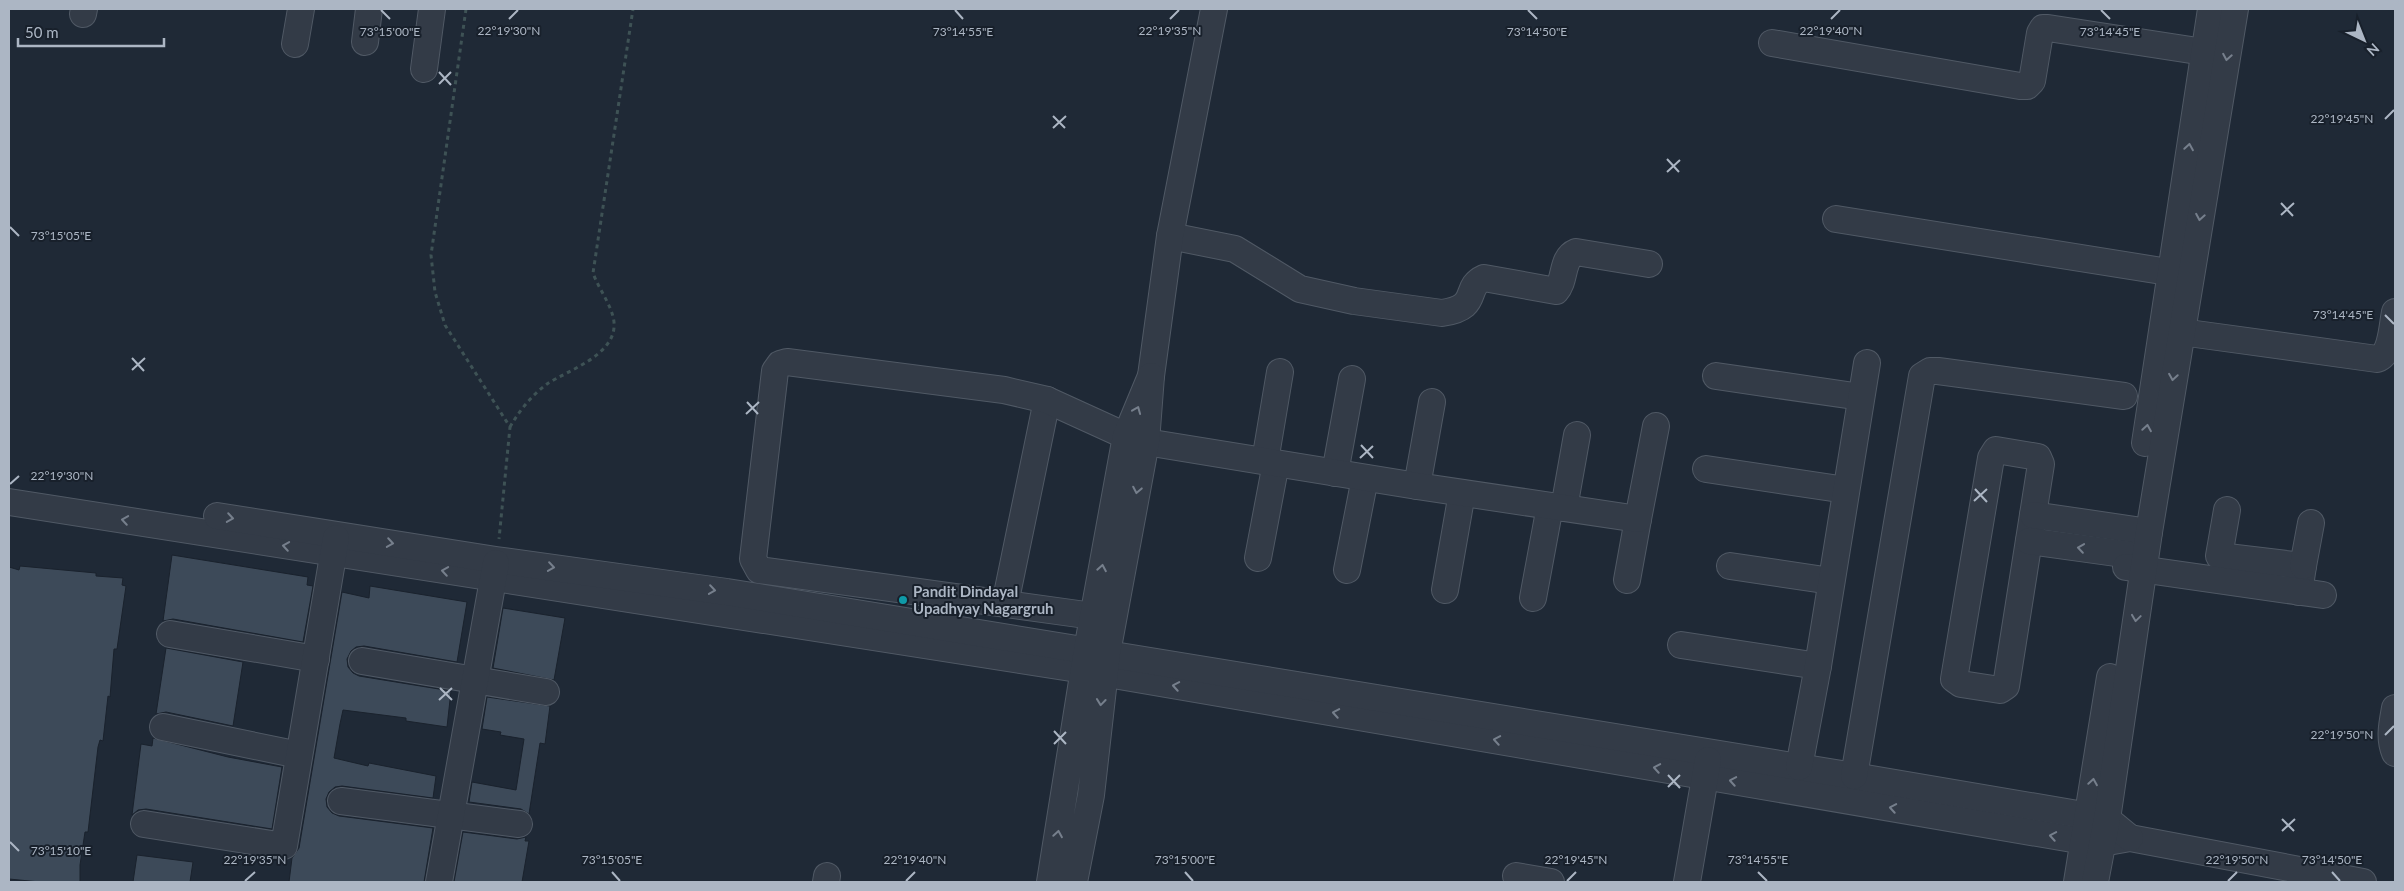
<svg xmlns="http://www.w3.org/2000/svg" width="2404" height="891" viewBox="0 0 2404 891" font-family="Lato,sans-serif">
<rect width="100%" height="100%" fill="#1f2936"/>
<g fill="#3d4a59" stroke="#1a222d">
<polygon points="172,555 308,577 307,585 313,586 303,642 173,619 163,621"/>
<polygon points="20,566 96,573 96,576 123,578 122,585 126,586 117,649 114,649 110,697 108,696 103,741 100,740 98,747 88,832 85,832 80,865 80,882 40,882 9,879 9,567 19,570"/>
<polygon points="370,586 467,602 457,662 364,646 356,647 351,651 347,659 348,667 353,673 359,676 451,691 447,727 406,721 406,718 343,710 340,724 334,758 368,766 369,763 436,776 433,798 342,786 335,787 329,792 326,799 327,807 332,813 339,816 433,828 424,882 289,882 292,858 299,848 342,592 369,598"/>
<polygon points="503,608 565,618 554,680 493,668"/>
<polygon points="166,648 243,662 233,726 166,712 156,714"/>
<polygon points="487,697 550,706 545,744 540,743 529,814 521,809 469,802 472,782 516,790 524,739 500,735 501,732 482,729"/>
<polygon points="153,738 228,757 282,767 272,829 146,809 138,810 132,815 141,744 152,746"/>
<polygon points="463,832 517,839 526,837 525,841 529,841 522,882 454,882"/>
<polygon points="137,855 193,862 190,882 133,882"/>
</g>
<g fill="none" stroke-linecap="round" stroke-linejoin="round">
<g stroke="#505965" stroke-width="28">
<g id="minor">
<polyline points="83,14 84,9"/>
<polyline points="365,42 369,9"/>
<polyline points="1772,43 2020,86 2027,86 2032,81 2040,33 2043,28 2048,28 2204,52"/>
<polyline points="295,44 301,9"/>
<polyline points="424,69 432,9"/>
<polyline points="1836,219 2187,275"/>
<path d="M1170,236L1235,249L1300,289L1354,301L1442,313C1482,307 1462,288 1484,278L1556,291C1566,280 1561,258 1576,252L1649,264"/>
<path d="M2181,332L2377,359C2392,354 2392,326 2395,312"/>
<polyline points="1151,376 1170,236 1214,9"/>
<polyline points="1716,376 1861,397"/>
<polyline points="2145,443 2211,9"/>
<polygon points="1996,450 2038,457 2041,464 2006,686 2000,690 1961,684 1954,679 1991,458"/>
<polyline points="1265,461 1280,372"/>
<polyline points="1706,469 1846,490"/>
<polyline points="1335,473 1352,379"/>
<polyline points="1417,486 1432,402"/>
<polyline points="9,502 1084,670 2084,841 2102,843 2130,838 2363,882"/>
<polyline points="1564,508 1577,435"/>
<polyline points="2227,510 2219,556 2303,566 2299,592"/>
<polyline points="2033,515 2149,532"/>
<polyline points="217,516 496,560 727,592 1854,776 2107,819 2130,838"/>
<polyline points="2029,541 2145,557"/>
<polyline points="1258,558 1276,463"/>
<polyline points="1730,566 1831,581"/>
<polyline points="2303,566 2311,523"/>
<polyline points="2126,567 2323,595"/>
<polyline points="1347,570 1365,478"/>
<polyline points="1627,580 1638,519"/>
<polyline points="1445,590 1462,493"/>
<polyline points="1533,598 1550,506"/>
<polyline points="1005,604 1047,400"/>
<polyline points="1113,617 1093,616 759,570 753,559 775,371 780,364 787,362 1004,390 1047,400 1126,436 1146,442 1417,486 1638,519 1656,426"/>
<polyline points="170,634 316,659"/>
<polyline points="1681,645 1818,666"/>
<polyline points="362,661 546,692"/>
<path d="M2395,708C2392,725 2389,738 2395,753"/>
<polyline points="163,727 299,755"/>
<polyline points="1799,767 1818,666 1867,363"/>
<polyline points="1854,776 1922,376 1930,371 1938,371 2124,396"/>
<polyline points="341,801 519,824"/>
<polyline points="144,824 284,846 336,538"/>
<polyline points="1516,876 1551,882"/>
<polyline points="439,882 496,563"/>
<polyline points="826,882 827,876"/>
<polyline points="1050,882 1087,650 1126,436 1151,376 1146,442 1107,653 1091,795 1074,882"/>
<polyline points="1687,882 1708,760"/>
<polyline points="2077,882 2110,677"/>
<polyline points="2095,882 2107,819 2149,532 2235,9"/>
</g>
</g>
<g stroke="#3e5255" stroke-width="3" stroke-dasharray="4 4" stroke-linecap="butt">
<polyline points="466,9 431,255 435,292 445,325 510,427 499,539"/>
<path d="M510,427C519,411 532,395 547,384C568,370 617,355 614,322C612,305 599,290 593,273L633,9"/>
</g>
<use href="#minor" stroke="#333b47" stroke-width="26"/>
</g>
<defs><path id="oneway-chevron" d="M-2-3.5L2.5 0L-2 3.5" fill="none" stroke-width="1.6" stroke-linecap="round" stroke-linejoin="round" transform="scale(1.25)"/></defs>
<g stroke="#767f8c">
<use href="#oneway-chevron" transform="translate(2227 57) rotate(100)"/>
<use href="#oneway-chevron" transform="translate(2189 147) rotate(-81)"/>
<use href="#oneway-chevron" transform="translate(2200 217) rotate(100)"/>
<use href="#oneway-chevron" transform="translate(2173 377) rotate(99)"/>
<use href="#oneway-chevron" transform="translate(1137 410) rotate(-68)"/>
<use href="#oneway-chevron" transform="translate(2147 428) rotate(-81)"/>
<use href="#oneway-chevron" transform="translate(1137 490) rotate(101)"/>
<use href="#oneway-chevron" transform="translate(230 518) rotate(9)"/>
<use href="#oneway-chevron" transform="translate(125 520) rotate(-171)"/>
<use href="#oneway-chevron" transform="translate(390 543) rotate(9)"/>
<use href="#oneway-chevron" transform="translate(286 546) rotate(-171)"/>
<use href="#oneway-chevron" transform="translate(2081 548) rotate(-172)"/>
<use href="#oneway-chevron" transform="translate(551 567) rotate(8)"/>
<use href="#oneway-chevron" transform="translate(1102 568) rotate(-80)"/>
<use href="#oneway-chevron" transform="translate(445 571) rotate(-171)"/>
<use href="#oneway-chevron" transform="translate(712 590) rotate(8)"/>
<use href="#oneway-chevron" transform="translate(2136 618) rotate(98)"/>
<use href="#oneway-chevron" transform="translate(1176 686) rotate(-170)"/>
<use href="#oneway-chevron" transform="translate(1101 702) rotate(96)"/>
<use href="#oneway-chevron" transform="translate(1336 713) rotate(-170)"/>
<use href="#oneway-chevron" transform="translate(1497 740) rotate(-170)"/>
<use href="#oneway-chevron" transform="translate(1657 768) rotate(-170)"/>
<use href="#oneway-chevron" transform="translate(1733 781) rotate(-170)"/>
<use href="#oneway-chevron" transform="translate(2093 782) rotate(-81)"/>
<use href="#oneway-chevron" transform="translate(1893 808) rotate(-170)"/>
<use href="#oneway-chevron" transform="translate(1058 834) rotate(-81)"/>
<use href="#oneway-chevron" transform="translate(2053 836) rotate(-170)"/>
</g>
<path fill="none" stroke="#acb6c4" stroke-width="2" d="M381,10L390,19M955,10L963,19M1528,10L1537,19M2101,10L2110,19M509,19L518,10M1170,19L1179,10M1831,19L1840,10M439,72L451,85M439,84L451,72M1053,116L1065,128M2385,119L2394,110M1053,128L1066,116M1667,159L1679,172M1667,172L1680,160M2281,203L2293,216M2281,215L2294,203M10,227L19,236M2385,315L2394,324M132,358L144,371M132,370L145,358M747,402L758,414M746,414L759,402M1361,445L1373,458M1360,458L1373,446M10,484L19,476M1975,489L1987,502M1974,501L1987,489M440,688L452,700M439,700L452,688M1054,731L1066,744M2385,735L2394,726M1054,744L1066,732M1668,775L1680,788M1668,787L1680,775M2282,819L2294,831M2282,831L2295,819M10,842L19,851M612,872L620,881M1185,872L1193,881M1758,872L1767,881M2332,872L2340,881M245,881L255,872M906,881L915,872M1567,881L1576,872M2228,881L2237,872"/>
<circle fill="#0f9aa8" stroke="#18202b" stroke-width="2" cx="903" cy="600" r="5"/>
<g text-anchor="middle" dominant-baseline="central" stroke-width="4" stroke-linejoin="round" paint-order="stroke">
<g font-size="15" font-weight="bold" fill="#acb6c4" stroke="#18202b" text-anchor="start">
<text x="913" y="591">Pandit Dindayal<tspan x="913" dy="17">Upadhyay Nagargruh</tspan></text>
</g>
</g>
<g font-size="12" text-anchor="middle" fill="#acb6c4" stroke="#18202b" stroke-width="4" stroke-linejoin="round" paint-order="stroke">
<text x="509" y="35">22°19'30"N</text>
<text x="1170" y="35">22°19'35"N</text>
<text x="1831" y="35">22°19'40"N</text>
<text x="390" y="36">73°15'00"E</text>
<text x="963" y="36">73°14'55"E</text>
<text x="2110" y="36">73°14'45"E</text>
<text x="1537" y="36">73°14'50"E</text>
<text x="2342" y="123">22°19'45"N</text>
<text x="61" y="240">73°15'05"E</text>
<text x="2343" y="319">73°14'45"E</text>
<text x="62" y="480">22°19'30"N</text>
<text x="2342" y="739">22°19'50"N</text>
<text x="61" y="855">73°15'10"E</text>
<text x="612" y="864">73°15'05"E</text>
<text x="1185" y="864">73°15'00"E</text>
<text x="1758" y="864">73°14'55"E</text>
<text x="2332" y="864">73°14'50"E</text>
<text x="255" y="864">22°19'35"N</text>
<text x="915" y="864">22°19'40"N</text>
<text x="1576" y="864">22°19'45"N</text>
<text x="2237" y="864">22°19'50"N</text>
</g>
<rect width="2404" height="891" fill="none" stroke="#acb6c4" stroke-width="20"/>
<g transform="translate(2364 40) rotate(137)" stroke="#18202b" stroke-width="4" paint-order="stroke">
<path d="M0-4L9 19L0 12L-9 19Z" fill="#acb6c4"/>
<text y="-8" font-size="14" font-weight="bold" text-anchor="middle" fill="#acb6c4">N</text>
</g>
<path d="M18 38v8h146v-8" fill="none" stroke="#acb6c4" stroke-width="2.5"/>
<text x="25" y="38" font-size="15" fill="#acb6c4" stroke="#18202b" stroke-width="4" paint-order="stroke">50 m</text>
</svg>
